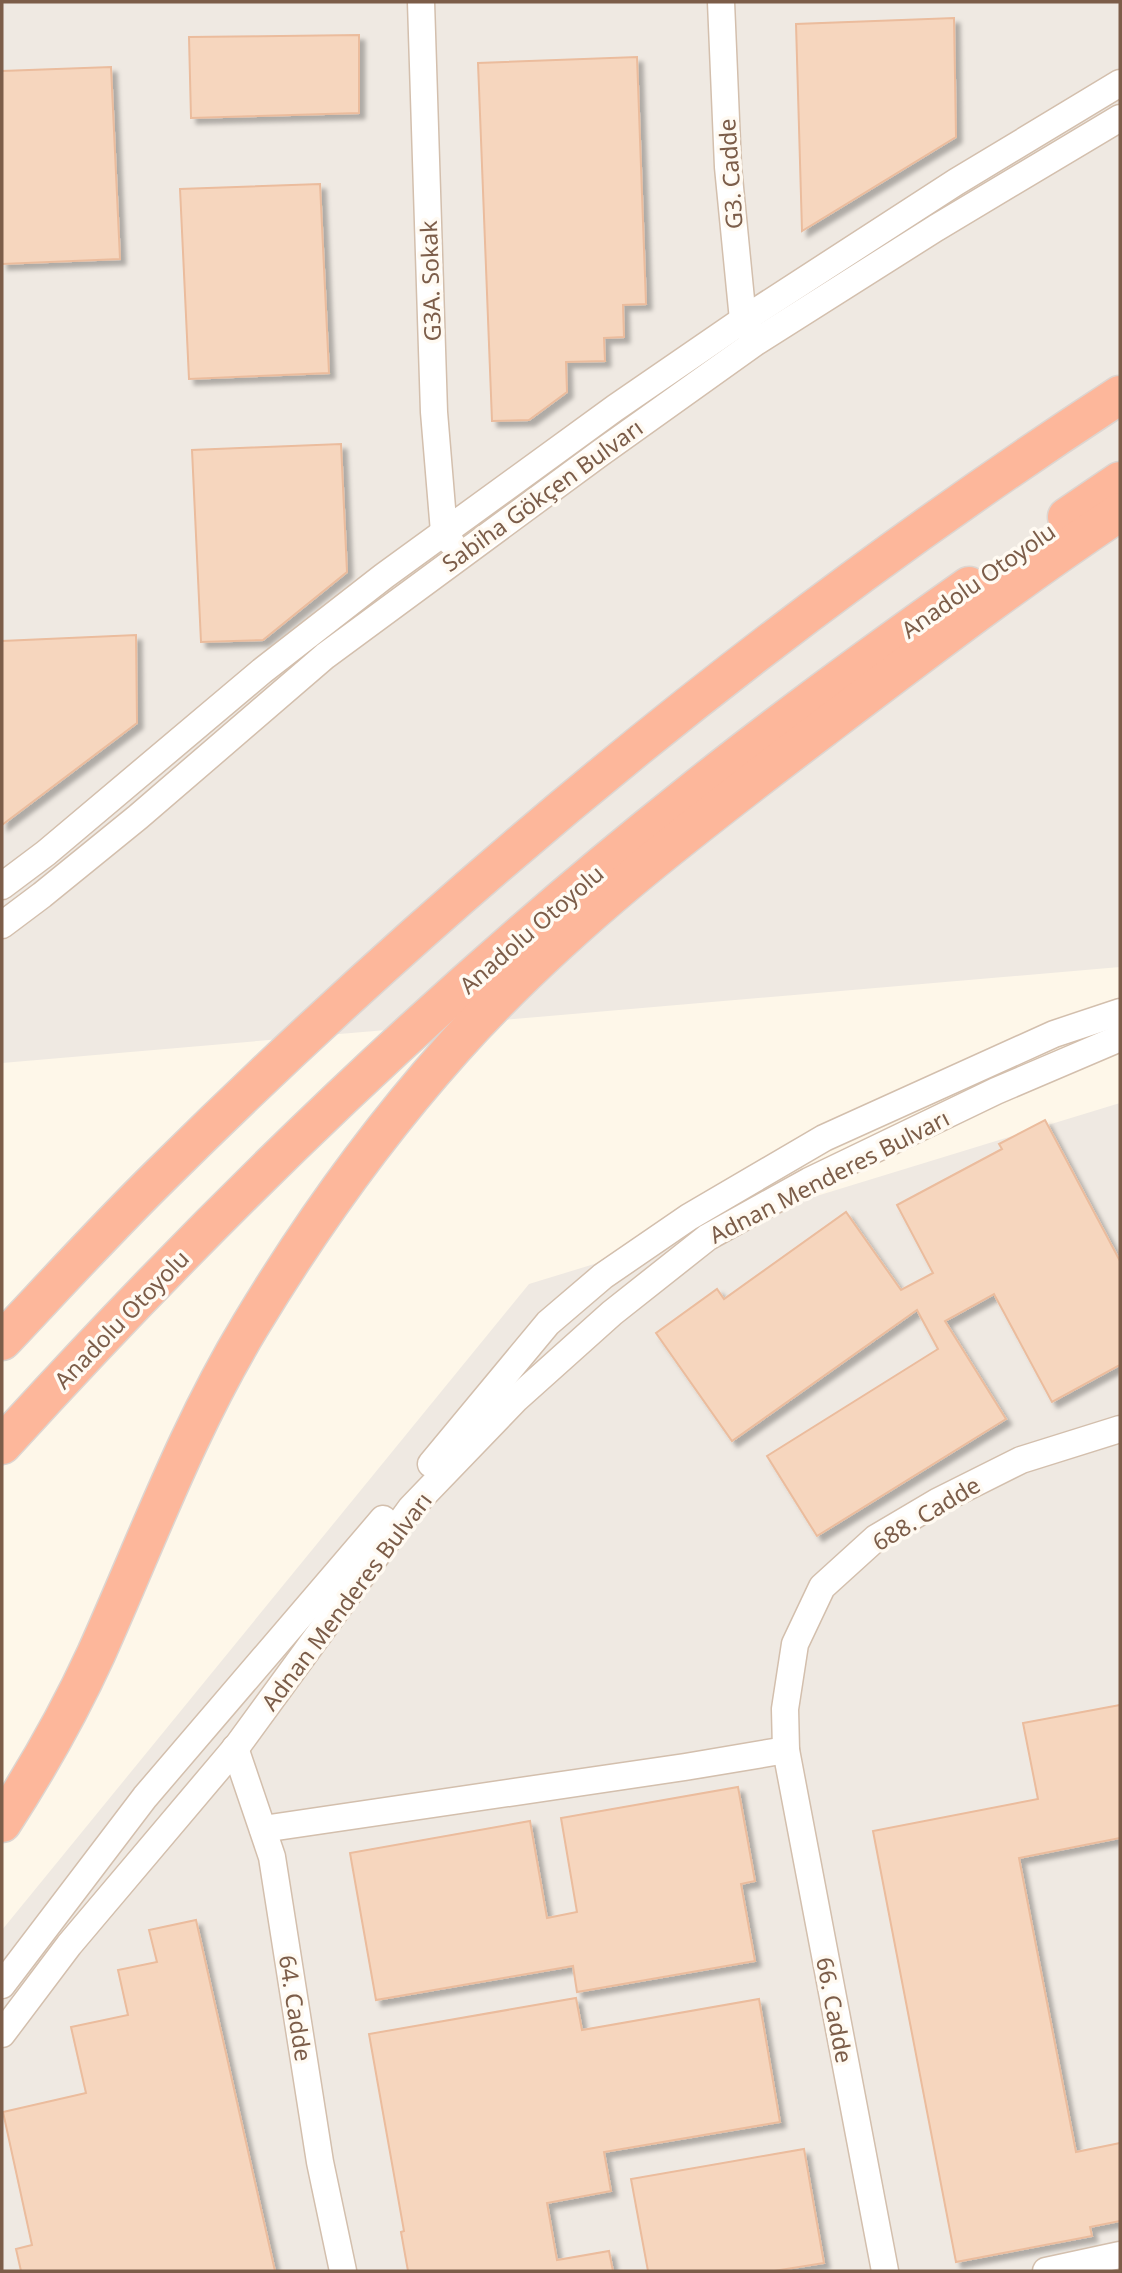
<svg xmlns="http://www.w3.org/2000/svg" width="1122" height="2273" viewBox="0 0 1122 2273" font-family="'Noto Sans',sans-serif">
<defs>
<filter id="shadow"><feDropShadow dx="5.5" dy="5.5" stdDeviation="2" flood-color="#0004"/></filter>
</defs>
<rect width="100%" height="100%" fill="#fef7e9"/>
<g fill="#efe9e2">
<polygon points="2,2 1120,2 1120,967 2,1063"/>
<polygon points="1120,1103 1120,2271 2,2271 2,1930 529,1284"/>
</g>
<g fill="#f6d6be" stroke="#ebbc9d" stroke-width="2" filter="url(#shadow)">
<polygon points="954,18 956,137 802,231 796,24"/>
<polygon points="359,35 359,113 191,118 189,37"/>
<polygon points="637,57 646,304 623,305 624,337 604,338 605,361 566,362 567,392 529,420 492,421 478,63"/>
<polygon points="111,67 120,259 2,264 2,71"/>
<polygon points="320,184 329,373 189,379 180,189"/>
<polygon points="341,444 347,572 263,640 201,642 192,450"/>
<polygon points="136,635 137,723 2,825 2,641"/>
<polygon points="1045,1120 1120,1261 1120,1365 1052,1402 994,1294 945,1321 1006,1419 817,1536 767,1456 938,1349 917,1310 732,1441 656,1333 717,1289 724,1299 846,1212 901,1290 933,1273 897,1205 1002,1149 999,1144"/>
<polygon points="1120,1705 1120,1838 1019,1858 1076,2152 1120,2143 1120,2221 1090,2227 1092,2236 956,2262 873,1831 1038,1799 1023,1723"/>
<polygon points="738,1787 755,1881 741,1884 755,1961 577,1992 573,1966 376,2000 350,1853 530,1821 547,1918 577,1912 561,1818"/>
<polygon points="196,1920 275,2271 21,2271 16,2249 32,2245 3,2112 86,2093 71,2027 128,2015 118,1970 157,1962 149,1930"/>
<polygon points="576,1998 582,2030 759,1999 780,2122 604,2152 611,2191 547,2203 557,2260 609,2251 613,2271 408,2271 401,2232 404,2231 369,2034"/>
<polygon points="804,2149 824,2263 774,2271 648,2271 631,2179"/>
</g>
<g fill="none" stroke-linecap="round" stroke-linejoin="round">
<g stroke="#d3bfad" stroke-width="29">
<g id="minor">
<polyline points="421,2 434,412 444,532 451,542"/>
<polyline points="721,2 728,167 743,320 750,331"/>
<polyline points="2,886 46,853 262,671 384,576 615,408 743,320 956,182 1120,83"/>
<polyline points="2,925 42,895 138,817 325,656 599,454 756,342 936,228 1120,118"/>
<polyline points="431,1464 548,1323 603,1276 689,1217 824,1138 1054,1034 1120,1012"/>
<polyline points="235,1748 272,1857 320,2162 343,2271"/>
<polyline points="263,1829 685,1767 786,1750"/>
<polyline points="2,1985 145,1797 383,1519"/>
<polyline points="2,2034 69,1945 238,1745 411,1508 516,1399 612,1313 708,1237 809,1181 996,1091 1120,1038"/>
<polyline points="885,2271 786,1750 785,1709 795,1644 822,1587 876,1538 937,1502 1021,1460 1120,1429"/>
<polyline points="1046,2271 1120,2255"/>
</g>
</g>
<g stroke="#ddd5d0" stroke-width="41">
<g id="highway">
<polyline points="1067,517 1120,481"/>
<path d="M2,1341C54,1286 106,1229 160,1176C453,886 774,620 1120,395"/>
<path d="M2,1445C213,1213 441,992 687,796C778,723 874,653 969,586"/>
<path d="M2,1823C37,1769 69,1713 96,1654C146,1543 187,1430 250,1326C309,1228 377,1133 453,1048C565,923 701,821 834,720C928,649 1022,577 1120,512"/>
</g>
</g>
<use href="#minor" stroke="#fff" stroke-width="26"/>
<use href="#highway" stroke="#fdb79b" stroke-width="38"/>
</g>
<g text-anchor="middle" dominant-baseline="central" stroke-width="7" stroke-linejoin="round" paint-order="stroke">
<g font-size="23" fill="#7c5d49" stroke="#fffaf2">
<text transform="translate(730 174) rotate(-94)">G3. Cadde</text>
<text transform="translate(430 281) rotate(-92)">G3A. Sokak</text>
<text transform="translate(542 495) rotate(-36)">Sabiha Gökçen Bulvarı</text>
<text transform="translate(978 580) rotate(-35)">Anadolu Otoyolu</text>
<text transform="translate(531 929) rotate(-41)">Anadolu Otoyolu</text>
<text transform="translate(829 1176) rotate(-27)">Adnan Menderes Bulvarı</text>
<text transform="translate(121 1319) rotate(-46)">Anadolu Otoyolu</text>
<text transform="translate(926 1513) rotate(-31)">688. Cadde</text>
<text transform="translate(346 1601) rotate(-53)">Adnan Menderes Bulvarı</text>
<text transform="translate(296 2008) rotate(81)">64. Cadde</text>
<text transform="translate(835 2010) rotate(79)">66. Cadde</text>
</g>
</g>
<rect width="1122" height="2273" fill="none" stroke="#7c5d49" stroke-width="7"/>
</svg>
